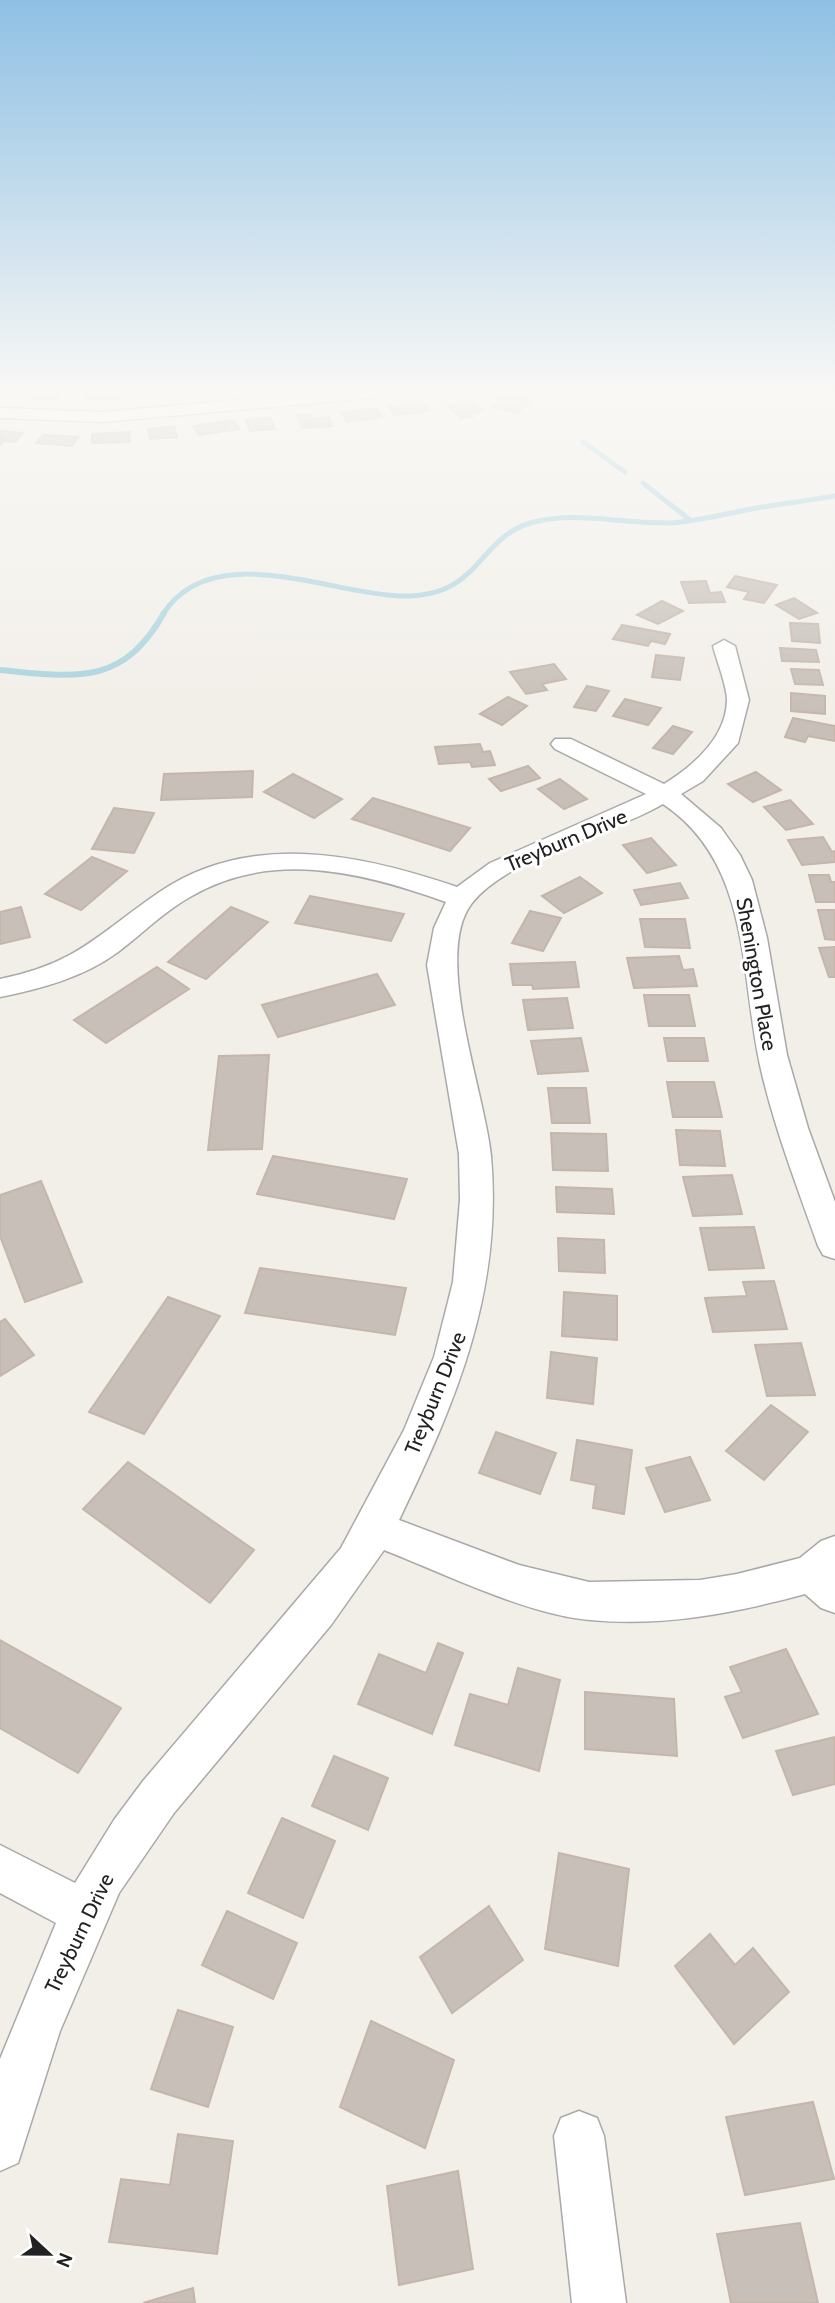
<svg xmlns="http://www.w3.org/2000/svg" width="835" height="2303" viewBox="0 0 835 2303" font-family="Cabin,sans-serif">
<rect width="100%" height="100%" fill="#f2efe9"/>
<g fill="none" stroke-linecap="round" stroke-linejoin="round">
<g stroke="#aad3df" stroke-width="5">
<polyline points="583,442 625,472"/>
<polyline points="643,483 690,520"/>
<path d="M163,614C212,537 331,595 402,596C481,597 476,540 530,523C574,510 623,524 668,523C696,522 724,514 751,509C779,504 807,501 835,496"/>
</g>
<path stroke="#aad3df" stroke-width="6" d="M0,670C76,677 122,687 164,613"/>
</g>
<g fill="#c7bfb8" stroke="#c4b6ab" stroke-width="2">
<polygon points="40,389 64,389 56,400 33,400"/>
<polygon points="120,389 118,399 85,400 88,390"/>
<polygon points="143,389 178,389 178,395 142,396"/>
<polygon points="501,393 533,400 516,413 492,407 501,400 493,399"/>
<polygon points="423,402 429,411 395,415 389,407"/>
<polygon points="474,402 483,411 468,414 473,417 461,419 447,406"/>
<polygon points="376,408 382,417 347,422 341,412"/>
<polygon points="310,414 311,419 329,417 332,426 302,428 298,415"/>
<polygon points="271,418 275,429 250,431 246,420"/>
<polygon points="233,420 239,429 199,435 193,426"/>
<polygon points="174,426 177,437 150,439 148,429"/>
<polygon points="1,431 23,433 15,442 4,441 1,444"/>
<polygon points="130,432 129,442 92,443 92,434"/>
<polygon points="43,435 79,437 72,446 36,443"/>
<polygon points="735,576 777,585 764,603 744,599 749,592 727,587"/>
<polygon points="706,581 710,593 721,592 725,602 689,603 681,582"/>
<polygon points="794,598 817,613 799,619 776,605"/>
<polygon points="662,601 683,611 658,624 637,615"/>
<polygon points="790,623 818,624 820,643 792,641"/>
<polygon points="622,625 670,634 665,644 651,641 648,646 613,639"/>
<polygon points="780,648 816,650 819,662 782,661"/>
<polygon points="656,655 684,658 680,680 652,677"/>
<polygon points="554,664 566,679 542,684 547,690 526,694 510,672"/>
<polygon points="791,669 819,670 823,685 795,684"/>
<polygon points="587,686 609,691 596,711 574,707"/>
<polygon points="791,693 825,696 825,714 791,711"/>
<polygon points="508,697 527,706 502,725 480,714"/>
<polygon points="625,699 661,708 648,725 613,716"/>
<polygon points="793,718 835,726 835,741 808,736 805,742 785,737"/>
<polygon points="673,726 692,732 673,754 653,748"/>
<polygon points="480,744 483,752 490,751 495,765 472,767 470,762 439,764 435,747"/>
<polygon points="528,766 540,778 501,791 489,779"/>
<polygon points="253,771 252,797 161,800 164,774"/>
<polygon points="756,772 781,790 753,802 728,784"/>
<polygon points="293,774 342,799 314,818 264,792"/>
<polygon points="560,779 587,799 564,809 538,789"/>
<polygon points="373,798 470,828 450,851 352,819"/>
<polygon points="790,800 813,824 786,830 764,807"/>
<polygon points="114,808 154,813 134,853 92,849"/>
<polygon points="823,837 832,852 835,851 835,862 802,865 788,840"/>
<polygon points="651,838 676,865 647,873 623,845"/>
<polygon points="92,857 127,871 81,910 45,894"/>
<polygon points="809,875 829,875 831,882 835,882 835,902 816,902"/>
<polygon points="580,877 602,893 564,913 542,896"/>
<polygon points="680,883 688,898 641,905 634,890"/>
<polygon points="310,896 404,914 391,941 295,923"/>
<polygon points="21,907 30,937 0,944 0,912"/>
<polygon points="231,907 268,922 206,979 168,962"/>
<polygon points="818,910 835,910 835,940 825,939"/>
<polygon points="530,911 561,918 543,951 512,943"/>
<polygon points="640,919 685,919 690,948 645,947"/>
<polygon points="835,947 835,977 829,977 819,948"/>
<polygon points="679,956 683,970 693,969 697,986 634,988 627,958"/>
<polygon points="575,962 579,987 533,989 532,985 513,985 510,964"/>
<polygon points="157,967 189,989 106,1043 74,1020"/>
<polygon points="377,974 395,1005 278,1037 262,1005"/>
<polygon points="644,995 689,995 695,1026 649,1026"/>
<polygon points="567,998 573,1028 528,1030 523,1000"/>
<polygon points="581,1038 588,1071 538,1074 531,1041"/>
<polygon points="664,1038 704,1038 708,1061 668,1061"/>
<polygon points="269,1055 262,1149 208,1150 219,1056"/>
<polygon points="667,1082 714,1082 722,1117 673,1117"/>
<polygon points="548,1088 586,1088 590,1123 552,1123"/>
<polygon points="676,1130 720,1131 725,1166 680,1165"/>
<polygon points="551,1133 606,1134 608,1171 553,1170"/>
<polygon points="273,1156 407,1179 394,1219 257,1194"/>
<polygon points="732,1175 742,1214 693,1216 683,1177"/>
<polygon points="41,1181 82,1282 25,1302 0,1236 0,1195"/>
<polygon points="556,1187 612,1189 614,1214 557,1212"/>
<polygon points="754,1227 764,1268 709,1270 700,1228"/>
<polygon points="558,1238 604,1240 605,1273 559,1271"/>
<polygon points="260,1268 406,1288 395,1335 245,1313"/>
<polygon points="774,1281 787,1329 713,1332 705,1298 747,1296 743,1282"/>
<polygon points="564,1292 617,1296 617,1340 562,1336"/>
<polygon points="168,1297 220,1316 144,1434 89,1412"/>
<polygon points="5,1319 34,1355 0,1376 0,1322"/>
<polygon points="801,1343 815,1395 767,1396 755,1345"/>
<polygon points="551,1352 597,1358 593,1404 547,1398"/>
<polygon points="771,1405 808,1432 764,1480 726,1451"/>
<polygon points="496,1432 556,1453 540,1494 479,1473"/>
<polygon points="577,1440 632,1450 624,1514 593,1508 596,1485 571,1480"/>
<polygon points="690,1457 710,1500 665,1512 646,1468"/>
<polygon points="128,1462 254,1550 210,1603 83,1509"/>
<polygon points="0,1640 121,1708 78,1773 0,1728"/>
<polygon points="438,1643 463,1653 432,1734 358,1704 379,1654 426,1673"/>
<polygon points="786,1649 818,1714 743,1738 725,1697 742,1692 730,1667"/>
<polygon points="518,1668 560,1680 539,1771 455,1745 470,1694 508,1705"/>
<polygon points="585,1692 674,1699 677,1756 585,1749"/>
<polygon points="835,1737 835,1784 793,1795 776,1751"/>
<polygon points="334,1756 388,1778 368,1830 312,1806"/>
<polygon points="282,1818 335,1841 303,1918 248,1893"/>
<polygon points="559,1853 629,1869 618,1966 545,1949"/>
<polygon points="489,1906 523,1960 452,2013 420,1957"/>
<polygon points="227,1911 297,1943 273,1999 202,1965"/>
<polygon points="710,1934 735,1965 753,1948 789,1992 734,2044 675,1966"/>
<polygon points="178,2010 233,2027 208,2107 151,2089"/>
<polygon points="371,2021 454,2060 425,2148 340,2107"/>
<polygon points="813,2102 834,2179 745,2195 726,2117"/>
<polygon points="178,2134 233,2141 217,2254 109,2242 121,2179 170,2185"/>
<polygon points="458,2171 473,2269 399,2285 387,2186"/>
<polygon points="800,2223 818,2303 731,2303 717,2234"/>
<polygon points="193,2288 195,2303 143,2303"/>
</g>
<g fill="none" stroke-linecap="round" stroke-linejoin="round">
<g stroke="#a9a9a9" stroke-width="3">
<g id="minor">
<polygon points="357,389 423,389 415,394 103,422 0,418 0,408 103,412"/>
<path d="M724,640L735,646L749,700L738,743L703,781L681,794L721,828L740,855L752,880L767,938L787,1055L808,1128L835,1202V1259L823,1255L818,1246C798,1189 776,1133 762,1074C739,980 754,865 663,804C611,835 509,856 472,903C432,954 485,1093 491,1156C503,1292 456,1401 399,1520L519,1565L589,1582L700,1580L737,1574L800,1558L821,1541L835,1536V1613L821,1608L805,1594C735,1613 663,1627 590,1620C528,1615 443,1573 384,1550L331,1625L174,1813L119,1893L60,2031L18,2163L0,2171V2059L56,1923L0,1893V1845L75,1883L114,1820L143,1781L341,1548L404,1430L434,1357L453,1282L460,1200L459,1154L427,965L434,928L446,902C362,872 271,849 190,897C163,912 142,934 118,952C84,977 41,989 0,997V979C79,963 99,933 161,891C251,831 361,854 457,887L490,863L646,794L555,749L551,744L555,739H571L664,784C693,766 727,737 727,699C726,683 717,662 713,646Z"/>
<polygon points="579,2111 597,2118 604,2136 626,2303 572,2303 554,2136 561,2118"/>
</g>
</g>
<use href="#minor" fill="#fff" fill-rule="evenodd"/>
</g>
<linearGradient id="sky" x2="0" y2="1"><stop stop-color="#8fc0e4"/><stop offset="0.55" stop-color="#f9f8f5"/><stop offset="1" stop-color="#f9f8f5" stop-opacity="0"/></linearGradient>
<rect width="835" height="712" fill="url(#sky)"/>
<g text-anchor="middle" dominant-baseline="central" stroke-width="6" stroke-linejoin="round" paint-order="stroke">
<g font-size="21" fill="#222" stroke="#fff">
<text transform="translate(566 840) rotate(-23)">Treyburn Drive</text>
<text transform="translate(757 974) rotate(80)">Shenington Place</text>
<text transform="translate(435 1393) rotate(-68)">Treyburn Drive</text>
<text transform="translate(79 1933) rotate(-64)">Treyburn Drive</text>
</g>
</g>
<g transform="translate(49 2254) rotate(112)" stroke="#ffffff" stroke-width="5" paint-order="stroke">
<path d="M0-5L12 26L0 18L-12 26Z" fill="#222222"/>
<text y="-10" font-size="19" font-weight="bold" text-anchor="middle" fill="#222222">N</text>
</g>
</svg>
